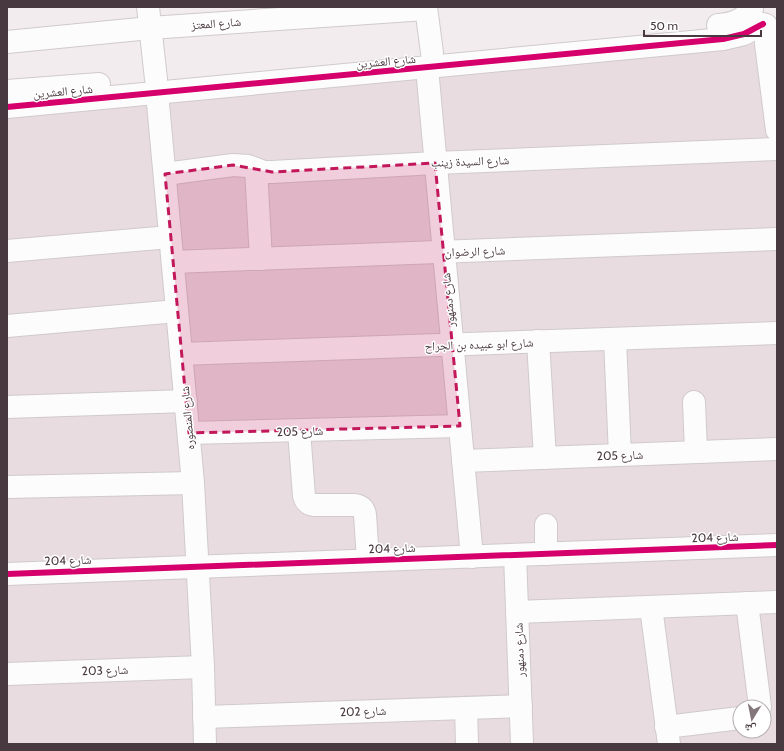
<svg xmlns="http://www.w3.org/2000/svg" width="784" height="751" viewBox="0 0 784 751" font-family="Cabin,'Noto Naskh Arabic',sans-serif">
<rect width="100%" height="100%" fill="#f2ecee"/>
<path fill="#e8dce0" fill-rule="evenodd" d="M744,35L767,56L777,137V744H7V105ZM740,707H764V731H740Z"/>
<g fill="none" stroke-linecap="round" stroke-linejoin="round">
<g stroke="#d0cacc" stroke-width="24">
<g id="minor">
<polyline points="148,7 156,79"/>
<polyline points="426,7 432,53"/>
<path d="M718,25C733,24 743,20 752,9"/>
<polyline points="766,25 766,44 777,130"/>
<polyline points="7,42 150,28 426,9"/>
<polyline points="427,68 472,557"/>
<polyline points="7,91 99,84"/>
<polyline points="157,93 193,483 203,667 205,744"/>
<polyline points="7,107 723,39 744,34 763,24"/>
<polyline points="256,169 261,259"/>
<polyline points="165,174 233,165 248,166 264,172 272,172 435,163 777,149"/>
<polyline points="7,251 170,237"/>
<polyline points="173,262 777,239"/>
<polyline points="7,326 177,311"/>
<polyline points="615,339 620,455"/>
<polyline points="538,341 545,458"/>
<polyline points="181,354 777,333"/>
<polyline points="694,402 696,452"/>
<polyline points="7,407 186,401"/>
<path d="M299,431L304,496C306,502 308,504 314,505H355C361,506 364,508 365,515L368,560"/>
<polyline points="189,433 460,426"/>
<polyline points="463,461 777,449"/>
<polyline points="7,487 193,483"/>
<polyline points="546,525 546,554"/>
<polyline points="515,555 522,744"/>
<polyline points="7,574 777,545"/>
<polyline points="747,603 760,707"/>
<polyline points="651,607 669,744"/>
<polyline points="517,612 777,602"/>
<polyline points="7,674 203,667"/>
<polyline points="466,708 467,744"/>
<polyline points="204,717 521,706"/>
<polyline points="666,727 740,718"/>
</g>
</g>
<use href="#minor" stroke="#fdfcfc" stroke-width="22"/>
<g stroke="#fff" stroke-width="8">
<g id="cycleway">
<polyline points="7,107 723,39 744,34 763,24"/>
<polyline points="7,574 777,545"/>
</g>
</g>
<use href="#cycleway" stroke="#d6006c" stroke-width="6"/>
</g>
<path fill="#c2185b" fill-opacity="0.2" stroke="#c2185b" stroke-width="3" stroke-dasharray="8 5" stroke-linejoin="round" d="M435,163L460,426L189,433L165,174L233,165L272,172Z"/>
<g text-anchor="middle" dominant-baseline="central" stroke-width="3" stroke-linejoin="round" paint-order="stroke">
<g font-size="12" fill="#48383f" stroke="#fff">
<text transform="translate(216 23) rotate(-4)">شارع المعتز</text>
<text transform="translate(386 61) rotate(-5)">شارع العشرين</text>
<text transform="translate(63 91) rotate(-5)">شارع العشرين</text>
<text transform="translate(470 161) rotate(-2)">شارع السيدة زينب</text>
<text transform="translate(475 251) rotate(-2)">شارع الرضوان</text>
<text transform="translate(448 300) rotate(-95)">شارع دمنهور</text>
<text transform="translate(479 344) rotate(-2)">شارع ابو عبيده بن الجراح</text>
<text transform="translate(187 418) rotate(-95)">شارع المنصوره</text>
<text transform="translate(300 431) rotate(-2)">شارع 205</text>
<text transform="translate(620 455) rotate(-2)">شارع 205</text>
<text transform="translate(715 537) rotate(-2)">شارع 204</text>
<text transform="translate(392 548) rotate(-2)">شارع 204</text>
<text transform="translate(68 560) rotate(-2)">شارع 204</text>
<text transform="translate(519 650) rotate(-92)">شارع دمنهور</text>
<text transform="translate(105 670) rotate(-2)">شارع 203</text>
<text transform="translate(363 711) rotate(-2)">شارع 202</text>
</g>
</g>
<rect width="784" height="751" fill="none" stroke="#48383f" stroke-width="16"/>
<g transform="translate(752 719) rotate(190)"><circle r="19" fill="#ffffff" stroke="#b6afb2"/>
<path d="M0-3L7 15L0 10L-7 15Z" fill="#84777c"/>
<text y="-6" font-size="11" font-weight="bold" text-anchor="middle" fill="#48383f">ش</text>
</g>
<path d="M644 30v6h117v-6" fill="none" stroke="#48383f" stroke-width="2"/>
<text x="650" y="30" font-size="12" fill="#48383f" stroke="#ffffff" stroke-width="3" paint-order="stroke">50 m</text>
</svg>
